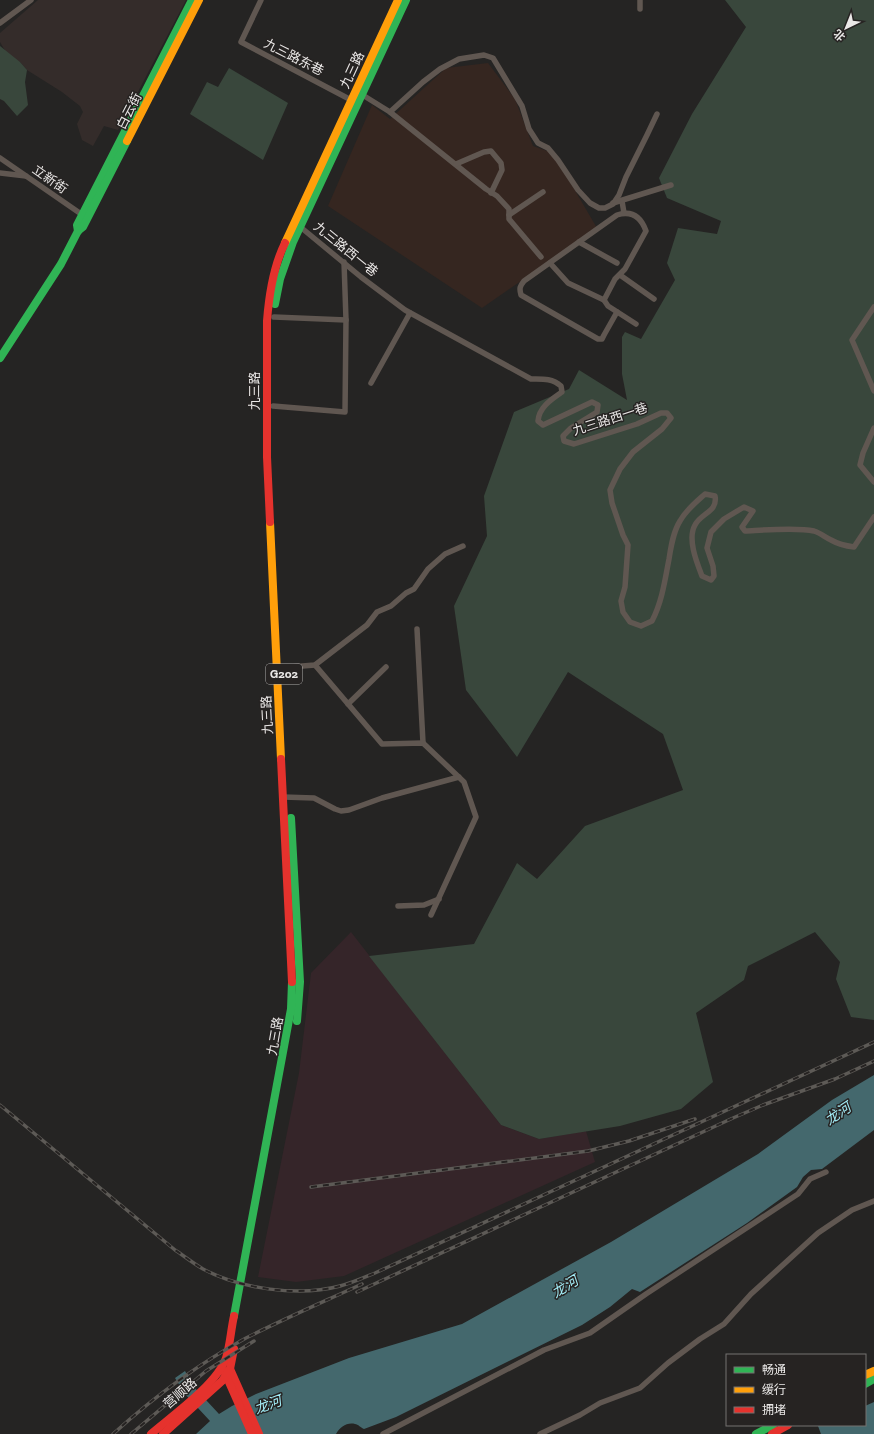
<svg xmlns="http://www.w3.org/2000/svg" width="874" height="1434" viewBox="0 0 874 1434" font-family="'Zilla Slab','Noto Sans SC',serif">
<rect width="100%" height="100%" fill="#252423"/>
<polygon fill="#352620" points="488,63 515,99 533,146 553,153 597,228 482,308 328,206 372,105 390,119 446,68"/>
<polygon fill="#352529" points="351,932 501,1125 539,1139 586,1131 595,1162 344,1276 296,1282 258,1277 299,1073 311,973"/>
<polygon fill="#342c2a" points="38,0 186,0 118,130 104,126 93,146 82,140 77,124 83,112 80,106 62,92 27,70 20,62 10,59 0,42 0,33"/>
<g fill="#39473c">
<polygon points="725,0 874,0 874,1020 851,1017 836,979 840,962 815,932 748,966 744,980 696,1013 713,1082 681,1109 620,1126 539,1139 501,1125 369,956 474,944 517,863 537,879 585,826 683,790 663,734 568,672 517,757 466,690 454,606 487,536 484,496 514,412 569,389 579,370 627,400 622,374 622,337 625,332 641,339 675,280 667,263 678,228 717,234 721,221 667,198 659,178 692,114 746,27"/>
<polygon points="0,46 20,62 27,70 25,82 28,105 17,116 4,101 0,99"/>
<polygon points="229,68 288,103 263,160 190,114 207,82 218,87"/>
</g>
<g fill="#44686d">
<path d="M874,1075V1130L822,1169L811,1170L803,1177L797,1187L747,1223L640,1292L632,1289L610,1307L582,1325L396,1417L364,1429C361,1428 358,1424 355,1424C347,1422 340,1427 336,1434H196L210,1421L185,1394L175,1378L185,1371L194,1387L219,1414L232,1406L256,1394L349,1358L462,1324L611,1242L758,1154L832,1100Z"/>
<polygon points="874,1402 874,1434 821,1434 818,1426 821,1425 865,1425 865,1406"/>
</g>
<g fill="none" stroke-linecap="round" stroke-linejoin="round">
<g stroke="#605751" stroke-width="5.5">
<polyline points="261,0 241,42 353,101"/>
<polyline points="640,9 640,0"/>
<polyline points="0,23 31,0"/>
<polyline points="361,94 390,112 423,82 440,69 459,59 484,55 493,58 522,106 529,129 538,143 548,148 558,160 578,190 590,203 599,208 605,208 613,204 619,195 626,177 647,135 657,114"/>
<polyline points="390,112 486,189 497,196 509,209 509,219 541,257"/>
<polyline points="0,158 84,216"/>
<polyline points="456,164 484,152 491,151 501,163 502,170 491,193"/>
<polyline points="0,173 26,176"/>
<polyline points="622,201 624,213"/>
<polyline points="613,203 671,185"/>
<polyline points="509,215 543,192"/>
<path d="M298,225L361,277L405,310L531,379C542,379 552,378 561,386L562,392C552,399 539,407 538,421L543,425L592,402L598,405L597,412L571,428L563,436L564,441L574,444L637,424L661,413H667L671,418L662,429L633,452L620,469L610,490L612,503L623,535L628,545L625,587L621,601L623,612L630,622L641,626L652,621C662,602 665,580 669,559C671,547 673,532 680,521C686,510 696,502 705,494L715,496C718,512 701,513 695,525C687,539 697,563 702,576L711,580L714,576L713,566L707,548L711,532L724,519L744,507L753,511L742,527L745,531C764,530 797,527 814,531C820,533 825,537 831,540C838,544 846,546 854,547L874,517"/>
<polyline points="579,242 617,263"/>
<polyline points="550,263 568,283 604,300 608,306 636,324"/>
<polyline points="620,275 654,299"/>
<path d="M604,300L615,279L625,269L646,231C641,217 632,210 617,215L524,281C520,286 519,288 521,295L598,339H602L604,335L617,312"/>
<polyline points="874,307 852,340 874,391"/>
<polyline points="274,317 346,320"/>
<polyline points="371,383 410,313"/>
<polyline points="273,406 345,412 346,320 344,262"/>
<polyline points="874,428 863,453 860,465 874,482"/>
<polyline points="417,629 423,743"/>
<polyline points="315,665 382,744 423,743 464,782 476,817 431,915"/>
<polyline points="277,668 315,665 367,625 377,612 391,606 406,593 414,589 428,569 445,554 463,546"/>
<polyline points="348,704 386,667"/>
<polyline points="283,797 314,798 335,809 341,811 349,810 382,798 459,777"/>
<polyline points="398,906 424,905 439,899"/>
<polyline points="383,1434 544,1350 590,1333 646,1294 798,1194 810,1179 826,1172"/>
<polyline points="540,1434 580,1415 600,1403 640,1388 668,1363 700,1339 724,1324 751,1294 818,1233 852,1210 874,1201"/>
</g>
<g stroke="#30b455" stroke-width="8">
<polyline points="78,231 77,225 192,0"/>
<polyline points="275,304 280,279 293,242 406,0"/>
<polyline points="0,358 61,264 78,231 83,227 127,141"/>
<polyline points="291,818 300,982 297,1021"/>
<polyline points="234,1316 291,1009 292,982"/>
<polyline points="865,1384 874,1379"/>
<polyline points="756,1434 773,1425"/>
</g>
<g stroke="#ff9f0a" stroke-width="8">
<polyline points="127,141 199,0"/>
<polyline points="285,243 398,0"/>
<polyline points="270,522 281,759"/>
<polyline points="865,1375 874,1371"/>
</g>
<g stroke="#e5322d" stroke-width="8">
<path d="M270,522L267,457V321C269,295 273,267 285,243"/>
<polyline points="281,759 292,982"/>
<polyline points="230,1369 259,1434"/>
<polyline points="224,1371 252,1434"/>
<path d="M151,1434C172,1416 217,1384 226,1358C230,1346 231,1329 234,1316"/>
<polyline points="163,1434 222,1381 230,1369 234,1349"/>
<polyline points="772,1434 788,1425"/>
</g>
<g stroke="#5d5a56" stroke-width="3.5">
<g id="rail">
<path d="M0,1105L175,1250C184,1256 193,1263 203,1269C240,1289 299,1297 340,1286C352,1283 363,1278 375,1273L874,1042"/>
<polyline points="311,1187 588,1151 629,1141 695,1119"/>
<polyline points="357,1292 733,1118 763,1105 835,1079 874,1061"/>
<path d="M113,1434C154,1397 198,1364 246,1338C284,1319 323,1302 362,1284"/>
<polyline points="131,1434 206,1371 254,1341"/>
</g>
</g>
<use href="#rail" stroke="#262322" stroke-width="2" stroke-dasharray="6" stroke-linecap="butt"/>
</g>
<g text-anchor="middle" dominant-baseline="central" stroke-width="3" stroke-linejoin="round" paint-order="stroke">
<rect fill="#262322" stroke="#afadac" stroke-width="1" x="266" y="664" width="36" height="20" rx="3"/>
<g font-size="12" font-weight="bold" fill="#eae8e7">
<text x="284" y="674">G202</text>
</g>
<g font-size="13" fill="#eae8e7" stroke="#262322">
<text transform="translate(294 57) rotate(27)">九三路东巷</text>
<text transform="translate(352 70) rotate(-65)">九三路</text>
<text transform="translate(129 111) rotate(-63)">白云街</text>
<text transform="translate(50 179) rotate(35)">立新街</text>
<text transform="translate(346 249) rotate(39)">九三路西一巷</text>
<text transform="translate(254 391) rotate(-90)">九三路</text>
<text transform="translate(610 419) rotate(-18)">九三路西一巷</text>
<text transform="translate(267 715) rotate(-93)">九三路</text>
<text transform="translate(275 1036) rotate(-80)">九三路</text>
<text transform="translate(180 1393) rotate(-41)">营顺路</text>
</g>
<g font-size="14" font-style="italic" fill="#a3eef8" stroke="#262322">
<text transform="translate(838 1114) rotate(-34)">龙河</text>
<text transform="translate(565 1287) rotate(-32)">龙河</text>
<text transform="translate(268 1405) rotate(-20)">龙河</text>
</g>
</g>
<rect x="726" y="1354" width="140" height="72" fill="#262322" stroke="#747271"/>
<rect x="734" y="1367" width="20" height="6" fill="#30b455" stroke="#747271"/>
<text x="762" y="1374" font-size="12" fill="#eae8e7">畅通</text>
<rect x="734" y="1387" width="20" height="6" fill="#ff9f0a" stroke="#747271"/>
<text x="762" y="1394" font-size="12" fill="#eae8e7">缓行</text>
<rect x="734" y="1407" width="20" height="6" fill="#e5322d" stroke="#747271"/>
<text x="762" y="1414" font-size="12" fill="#eae8e7">拥堵</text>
<g transform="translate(846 28) rotate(223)" stroke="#262322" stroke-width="3" paint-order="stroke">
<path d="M0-3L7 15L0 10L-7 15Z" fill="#eae8e7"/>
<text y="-6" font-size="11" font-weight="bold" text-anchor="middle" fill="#eae8e7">北</text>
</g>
</svg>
